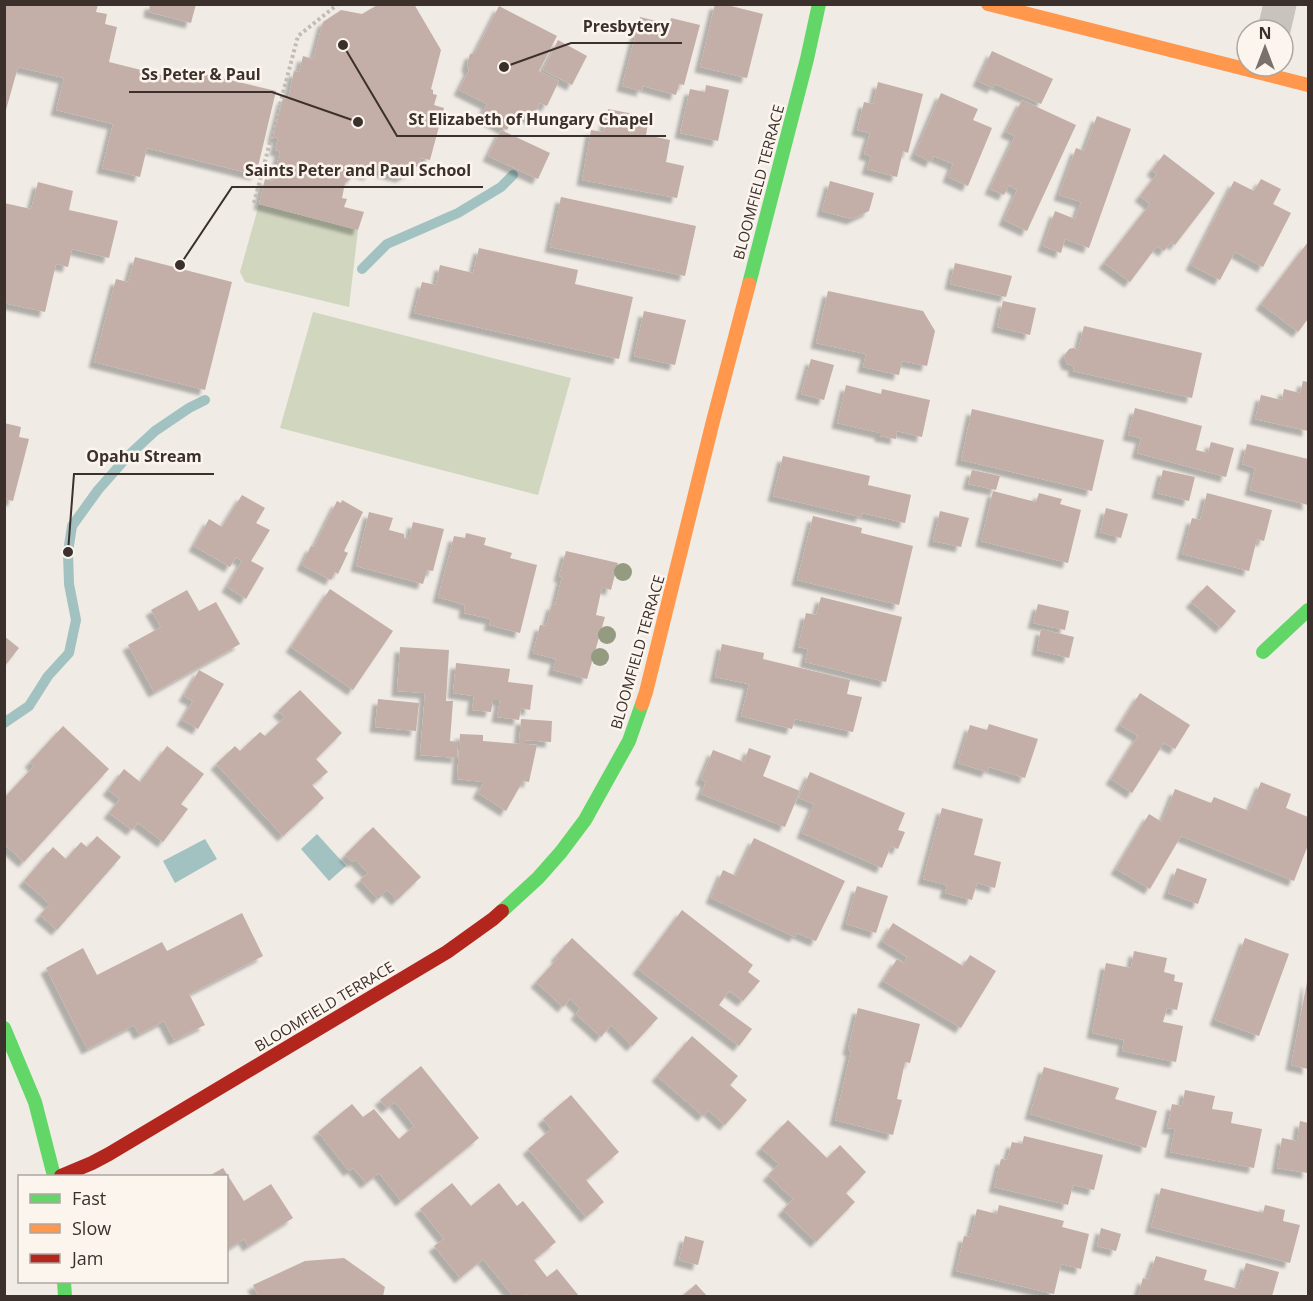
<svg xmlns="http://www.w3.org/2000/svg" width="1313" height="1301" viewBox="0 0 1313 1301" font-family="'Open Sans',sans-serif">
<defs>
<filter id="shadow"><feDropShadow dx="-5.5" dy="5.5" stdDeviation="1.5" flood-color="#0004"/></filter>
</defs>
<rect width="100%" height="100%" fill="#f0ebe5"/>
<g fill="#d1d6bf">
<polygon points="259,204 358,230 349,307 245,282 240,272"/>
<polygon points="313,312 571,378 538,495 280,428"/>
</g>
<g fill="#a1c2c1">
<polygon points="317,834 346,866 329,881 301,849"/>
<polygon points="205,839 217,859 175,883 163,861"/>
</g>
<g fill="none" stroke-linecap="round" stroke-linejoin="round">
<g stroke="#a1c2c1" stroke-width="10">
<polyline points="362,269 387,244 458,213 501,187 513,175"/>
<polyline points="4,723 29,706 48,676 69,653 76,620 69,584 68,552 72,526 98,490 128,456 155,431 189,408 205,400"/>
</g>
</g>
<g fill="#c3afa7" filter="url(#shadow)">
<polygon points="4,4 98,4 96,12 107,14 105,24 117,27 109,62 197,84 200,73 276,91 256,175 147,148 140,177 102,168 113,124 56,110 64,78 18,67 4,117"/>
<polygon points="150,4 196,4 191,23 149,12"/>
<polygon points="379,4 414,4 441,50 431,89 433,90 433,94 437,95 434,105 444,108 430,160 421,158 419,167 413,166 412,171 401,177 372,169 369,175 356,171 353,177 345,183 342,198 347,199 344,207 364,212 358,230 259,204 265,179 273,181 280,151 275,150 278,138 273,137 283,98 288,99 294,71 299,72 303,56 313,59 323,22 341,10 362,14"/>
<polygon points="715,4 723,4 763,14 747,78 700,67"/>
<polygon points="499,6 557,36 539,71 559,81 547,106 540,103 532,119 517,111 507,130 481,116 487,104 459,90 469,70 467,65 470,54 475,53"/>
<polygon points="640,17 669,24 671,18 700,25 684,85 679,84 676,95 643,86 642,91 622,86"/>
<polygon points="558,40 587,56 572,85 543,70"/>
<polygon points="992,51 1053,79 1041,104 995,84 993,88 978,81"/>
<polygon points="878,82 923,94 908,153 903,151 897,177 867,169 871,156 864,154 870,133 857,130 864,102 873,104"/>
<polygon points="706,85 729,90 718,141 680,133 690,89 705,92"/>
<polygon points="941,93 978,109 973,120 992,128 968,186 948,177 953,164 934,156 931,162 915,154"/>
<polygon points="1022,100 1076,125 1027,231 1004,220 1017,190 1009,185 1004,195 990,189 1015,136 1006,132"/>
<polygon points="608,109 649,117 646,135 670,140 666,162 684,166 677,198 582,180 591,130 603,132"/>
<polygon points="1097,116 1131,129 1089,248 1065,239 1061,253 1043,246 1055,211 1075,219 1081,202 1059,195 1076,148 1084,151"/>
<polygon points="501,130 550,153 538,179 488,156"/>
<polygon points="1164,154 1215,193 1175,245 1171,242 1164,251 1157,246 1130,282 1104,263 1150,204 1140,196 1157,174 1152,170"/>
<polygon points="1261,179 1281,189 1273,204 1291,213 1263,267 1235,252 1220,280 1191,265 1234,181 1254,191"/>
<polygon points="830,181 874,193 869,211 852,219 822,211"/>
<polygon points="38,182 73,191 69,210 118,221 109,258 72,249 68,267 56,264 45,312 4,303 4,203 31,209"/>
<polygon points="561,197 696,226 685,276 550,247"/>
<polygon points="1308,242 1308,319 1298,332 1261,304"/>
<polygon points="479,248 578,270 575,284 633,297 619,359 414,313 422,282 436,285 440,265 473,273"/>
<polygon points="135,257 232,282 205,390 94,362 116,279 128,282"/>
<polygon points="955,263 1012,276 1006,297 950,284"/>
<polygon points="828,291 923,311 935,331 927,366 902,361 899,375 863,367 866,354 816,343"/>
<polygon points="1003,301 1036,308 1030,335 997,327"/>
<polygon points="644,311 686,320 675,365 634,356"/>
<polygon points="1084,326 1202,353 1192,398 1073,371 1074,366 1067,364 1064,356 1069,349 1073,348 1078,350"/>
<polygon points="811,359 834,365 824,400 801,394"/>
<polygon points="1303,381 1308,382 1308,431 1255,419 1261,395 1282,400 1284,389 1300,393"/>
<polygon points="846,385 881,394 882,389 930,400 922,437 897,431 896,439 880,436 880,433 837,423"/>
<polygon points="1135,408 1202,426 1196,450 1208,453 1211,442 1234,448 1226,477 1137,453 1141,438 1128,435"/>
<polygon points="972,409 1104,440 1092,491 961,460"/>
<polygon points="4,423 21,427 19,437 29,439 13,501 4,499"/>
<polygon points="1247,444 1308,459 1308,505 1250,490 1255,468 1242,464"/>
<polygon points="783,456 870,476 868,485 911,495 905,523 862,513 861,517 773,496"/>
<polygon points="972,470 1000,476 996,490 968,484"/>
<polygon points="1163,470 1195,477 1189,501 1157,493"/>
<polygon points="993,491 1036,502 1039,493 1062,499 1060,504 1081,510 1068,563 981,541"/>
<polygon points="1207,493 1272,510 1264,541 1257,539 1249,571 1182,554 1192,518 1200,520"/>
<polygon points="242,495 265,508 256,523 270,530 251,561 264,568 246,599 227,587 242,561 236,557 230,567 194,546 209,519 222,527"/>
<polygon points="342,500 363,512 344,551 348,553 338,574 335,572 331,580 302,565 311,546 314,547 337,501 341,503"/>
<polygon points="1106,508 1128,514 1121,538 1100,532"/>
<polygon points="940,511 969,518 961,547 933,541"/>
<polygon points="369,512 393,518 389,530 404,534 404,538 409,539 413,522 444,529 433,571 427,570 423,584 356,566"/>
<polygon points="813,516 862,528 861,533 913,546 899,605 797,580"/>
<polygon points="466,533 486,538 484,545 512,553 510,558 537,565 520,633 489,625 491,619 464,613 465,605 438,597 454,536 465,538"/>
<polygon points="566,551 618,563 611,590 602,587 596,615 605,617 587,679 553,670 556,659 533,653 540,625 546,626 552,604 555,605 562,577 559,576"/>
<polygon points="1207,585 1236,611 1221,628 1191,602"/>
<polygon points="330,589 393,631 353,690 291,647"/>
<polygon points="187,590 199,611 216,602 240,644 154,692 128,645 161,627 151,610"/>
<polygon points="821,597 902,617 886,682 805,662 808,649 798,647 806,613 816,615"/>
<polygon points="1038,604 1069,611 1065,630 1033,623"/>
<polygon points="1041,629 1074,637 1069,658 1037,650"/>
<polygon points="4,636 19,648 4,667"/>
<polygon points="722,644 764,653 763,659 850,680 847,694 862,697 853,732 795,719 792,729 741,716 749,684 715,677"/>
<polygon points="400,647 449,650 446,701 453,701 450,741 458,742 457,758 420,755 425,693 397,691"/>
<polygon points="456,663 510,669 508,682 533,685 530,710 521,708 519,720 497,717 500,700 493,700 491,712 472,710 474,696 453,693"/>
<polygon points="199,670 224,684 198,729 182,720 193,701 184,696"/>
<polygon points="300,690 342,733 316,759 328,772 312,785 324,798 283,836 216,764 235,746 240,751 260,732 265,736 285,717 278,711"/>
<polygon points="1140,693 1190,725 1175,749 1164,743 1132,793 1111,779 1138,736 1120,725"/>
<polygon points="378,699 419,703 416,731 375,727"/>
<polygon points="521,719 552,721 551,742 525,740 525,744 537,745 529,782 523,781 506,811 478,793 484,782 457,779 460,734 483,735 483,741 519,744"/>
<polygon points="989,724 1038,739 1025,778 989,767 987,772 958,763 970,725 987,730"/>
<polygon points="63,726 109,769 24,862 4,844 4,798 34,766 30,762"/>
<polygon points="167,746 204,774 181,804 188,809 163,842 138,823 132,830 109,813 120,799 108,790 124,769 140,782"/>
<polygon points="749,748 771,756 763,776 800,791 785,827 701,794 706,782 701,779 713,750 744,762"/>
<polygon points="810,772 905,813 898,830 905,832 898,849 891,846 882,868 802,833 814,804 799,798"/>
<polygon points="1261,782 1291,794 1286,808 1308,817 1308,845 1294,881 1181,836 1150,889 1116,869 1149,814 1162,822 1175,789 1211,803 1214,797 1249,811"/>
<polygon points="942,808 983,819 974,855 1001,862 995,888 977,883 972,900 945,893 947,885 923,879"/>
<polygon points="373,827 421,877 397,900 387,890 378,899 360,880 368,873 356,860 352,862 345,855"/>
<polygon points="97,836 121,857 57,930 40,915 50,904 24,881 53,847 66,859 81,842 87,847"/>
<polygon points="754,838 845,881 816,941 797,933 795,937 711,898 723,870 736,876"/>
<polygon points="1177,868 1207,879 1198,904 1168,893"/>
<polygon points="857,886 888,896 876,933 846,924"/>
<polygon points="682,910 753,965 748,972 760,981 743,1001 729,991 719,1005 752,1029 739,1046 638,969"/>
<polygon points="242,913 263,956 189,994 205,1025 174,1040 164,1021 139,1034 134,1025 87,1049 46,968 83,948 97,975 162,942 167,951"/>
<polygon points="893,923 963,966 970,955 996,971 961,1028 883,981 897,959 904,963 907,957 882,941"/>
<polygon points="572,938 658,1018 632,1046 611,1025 601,1037 576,1014 580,1009 570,999 563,1007 536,982 558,958 556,956"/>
<polygon points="1245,938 1289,954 1259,1036 1215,1020"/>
<polygon points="1134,951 1167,958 1164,972 1175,975 1174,981 1183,983 1177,1010 1167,1008 1163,1022 1183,1026 1176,1062 1122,1051 1124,1040 1092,1033 1106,963 1131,968"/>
<polygon points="1307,982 1308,982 1308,1069 1291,1065"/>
<polygon points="858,1008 920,1024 910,1063 905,1062 897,1099 902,1100 893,1135 835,1120 851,1051 848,1049"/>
<polygon points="692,1036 738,1076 730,1085 747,1100 725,1125 708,1110 703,1116 657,1076"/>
<polygon points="421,1066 479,1138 401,1201 379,1173 366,1183 353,1168 349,1171 318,1132 352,1104 363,1117 374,1109 399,1139 414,1126 395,1102 387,1108 380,1100"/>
<polygon points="1044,1067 1119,1088 1115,1099 1157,1111 1146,1148 1030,1114"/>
<polygon points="1185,1090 1215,1096 1212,1109 1233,1112 1231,1123 1262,1129 1254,1168 1170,1152 1175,1129 1167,1128 1172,1104 1182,1106"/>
<polygon points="571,1095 619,1152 586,1180 604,1202 586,1217 528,1149 551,1129 543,1119"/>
<polygon points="788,1120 827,1158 840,1145 866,1172 846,1193 855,1202 816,1242 783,1210 793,1199 768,1175 779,1164 761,1148"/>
<polygon points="1300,1121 1308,1123 1308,1173 1277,1168 1282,1138 1297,1141"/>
<polygon points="1024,1136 1103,1155 1094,1190 1073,1185 1068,1205 994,1187 1001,1159 1007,1160 1012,1142 1022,1144"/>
<polygon points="223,1168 244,1201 271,1184 293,1218 248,1246 244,1239 226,1250 226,1176 209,1176"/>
<polygon points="452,1183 471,1206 499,1183 517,1206 523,1201 556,1242 534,1260 547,1277 557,1269 579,1296 528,1296 526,1294 523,1296 513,1296 483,1259 460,1278 434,1246 444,1239 420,1209"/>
<polygon points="1161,1188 1263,1213 1265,1205 1285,1210 1283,1221 1300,1225 1290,1263 1151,1227"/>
<polygon points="999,1205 1064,1221 1062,1227 1089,1234 1081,1269 1061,1264 1054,1294 956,1271 964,1236 970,1237 977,1209 997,1214"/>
<polygon points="1101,1228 1121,1234 1116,1251 1097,1246"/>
<polygon points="685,1236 704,1241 698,1265 679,1260"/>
<polygon points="1156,1256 1207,1270 1204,1280 1238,1289 1246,1263 1279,1272 1272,1296 1138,1296 1143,1278 1148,1280"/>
<polygon points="344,1258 385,1287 383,1296 258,1296 253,1285 305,1261"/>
<polygon points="696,1284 707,1296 682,1296"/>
</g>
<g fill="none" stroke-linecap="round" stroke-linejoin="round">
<polyline stroke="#c2bbb6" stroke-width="4" stroke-dasharray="3 3" stroke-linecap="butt" points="254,203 298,36 338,4"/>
<polyline stroke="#c9c3be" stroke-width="33" points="1274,30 1280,4"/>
<g stroke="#63d668" stroke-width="14">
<polyline points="749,284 807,59 819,4"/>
<polyline points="1263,652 1308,610"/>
<polyline points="502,911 538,878 561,852 585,820 629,741 642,704"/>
<polyline points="4,1028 35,1102 54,1176"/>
<polyline points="64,1282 65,1296"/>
</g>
<g stroke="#ff974d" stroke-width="14">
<polyline points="988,4 1308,85"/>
<polyline points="642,704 646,692 713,421 749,284"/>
</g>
<polyline stroke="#b3261e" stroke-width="14" points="61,1176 92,1163 109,1154 447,952 493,919 502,911"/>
</g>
<g fill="#959b80">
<circle cx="623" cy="572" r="9"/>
<circle cx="607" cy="635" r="9"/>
<circle cx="600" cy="657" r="9"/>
</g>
<g text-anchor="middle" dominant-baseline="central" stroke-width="5" stroke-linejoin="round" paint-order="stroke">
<g font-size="15" fill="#3b302b" stroke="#fbf5ee">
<text transform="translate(758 182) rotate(-75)">BLOOMFIELD TERRACE</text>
<text transform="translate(637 652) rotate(-74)">BLOOMFIELD TERRACE</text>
<text transform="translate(324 1006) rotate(-31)">BLOOMFIELD TERRACE</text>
</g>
</g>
<path fill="none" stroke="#3b302b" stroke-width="2" d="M504 67L571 43H682M358 122L272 92H129M343 45L397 136H666M180 265L232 187H483M68 552L74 474H214"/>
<g fill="#3b302b" stroke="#fbf5ee" stroke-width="2">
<circle cx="504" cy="67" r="6"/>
<circle cx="358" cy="122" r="6"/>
<circle cx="343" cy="45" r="6"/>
<circle cx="180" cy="265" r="6"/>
<circle cx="68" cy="552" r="6"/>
</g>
<g font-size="16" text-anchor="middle" font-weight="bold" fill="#3b302b" stroke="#fbf5ee" stroke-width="5" stroke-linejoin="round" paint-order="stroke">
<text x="626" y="32">Presbytery</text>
<text x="201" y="80">Ss Peter &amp; Paul</text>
<text x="531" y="125">St Elizabeth of Hungary Chapel</text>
<text x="358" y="176">Saints Peter and Paul School</text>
<text x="144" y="462">Opahu Stream</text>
</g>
<rect width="1313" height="1301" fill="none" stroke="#3b302b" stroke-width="12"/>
<rect x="18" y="1175" width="210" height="108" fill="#fbf5ee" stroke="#aea6a0" stroke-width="1.5"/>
<rect x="30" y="1194" width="30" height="9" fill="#63d668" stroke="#aea6a0" stroke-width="1.5"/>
<text x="72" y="1205" font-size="18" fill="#3b302b">Fast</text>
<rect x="30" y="1224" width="30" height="9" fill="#ff974d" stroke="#aea6a0" stroke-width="1.5"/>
<text x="72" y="1235" font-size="18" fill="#3b302b">Slow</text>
<rect x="30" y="1254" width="30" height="9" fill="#b3261e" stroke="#aea6a0" stroke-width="1.5"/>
<text x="72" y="1265" font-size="18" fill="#3b302b">Jam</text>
<g transform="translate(1265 48)"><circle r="28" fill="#fbf5ee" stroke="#aea6a0" stroke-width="1.5"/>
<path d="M0-4.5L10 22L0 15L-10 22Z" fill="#7a716c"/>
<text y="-9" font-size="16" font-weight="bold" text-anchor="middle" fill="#3b302b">N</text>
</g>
</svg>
